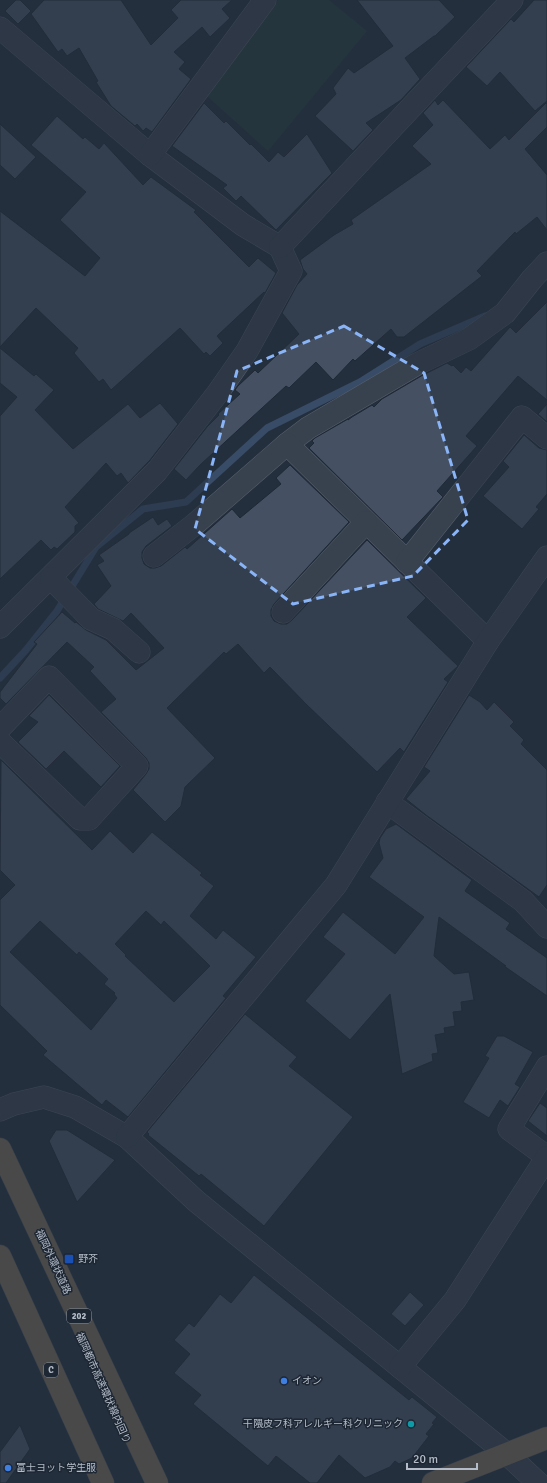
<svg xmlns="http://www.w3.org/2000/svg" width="547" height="1483" viewBox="0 0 547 1483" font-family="Signika,'Noto Sans JP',sans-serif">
<rect width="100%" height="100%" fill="#242f3e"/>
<polygon fill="#263c3f" points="278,0 329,0 367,31 268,151 207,96"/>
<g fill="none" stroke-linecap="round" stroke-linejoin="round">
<polyline stroke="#394c67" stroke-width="7" points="0,678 26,650 57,611 96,547 143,509 186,502 267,428 360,382 420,344 485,316"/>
</g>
<g fill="#455162" stroke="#1f2835" fill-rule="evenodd">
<polygon points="16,0 20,0 31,11 18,24 5,11"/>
<polygon points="44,0 121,0 151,45 178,18 171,10 181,0 232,0 222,9 230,18 210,37 202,27 174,52 185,62 179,69 191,79 152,132 146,128 143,131 137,124 135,126 111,106 96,82 98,81 79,48 67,56 62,49 58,52 31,14"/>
<polygon points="357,0 439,0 455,17 435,36 434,36 405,58 420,79 401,100 366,123 373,130 353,151 315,116 336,94 333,88 348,68 354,73 393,46"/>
<polygon points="534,0 547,0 547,101 535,111 500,72 487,86 466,67 511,19 514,22"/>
<polygon points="435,100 438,105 443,100 490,149 505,135 509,140 546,103 547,104 547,127 525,149 547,175 547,230 537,217 516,234 515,232 477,271 482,276 404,337 397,337 391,329 355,361 353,359 333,380 316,362 289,388 286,386 200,465 186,480 174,469 207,427 219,415 218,414 240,394 235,390 238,386 255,370 258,373 299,334 282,313 297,285 307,274 303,269 300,260 334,235 353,224 351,220 431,164 412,146 433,125 423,113"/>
<polygon points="204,103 224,123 226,121 250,145 251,144 269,162 278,152 284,157 307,134 332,173 276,230 241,196 236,201 223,188 227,185 172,146"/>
<polygon points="57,116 83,139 85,137 99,149 104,143 143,185 151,177 196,210 194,212 249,267 258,258 276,273 265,293 264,292 217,336 223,343 210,356 206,352 204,354 180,328 111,390 103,379 99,382 74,353 78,348 36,308 0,347 0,211 85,276 100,258 60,220 86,192 31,145"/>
<polygon points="0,124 36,157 15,179 0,165"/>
<polygon points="547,302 547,400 518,376 466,436 477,446 437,491 443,497 402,540 309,448 314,443 312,441 315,438 348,419 348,420 352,417 372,405 374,407 382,399 423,375 447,363 452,366 453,365 461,373 466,367 471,371 510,327 516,333"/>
<polygon points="0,348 34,376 36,374 54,390 35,410 73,449 128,404 140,418 160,403 178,424 150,460 128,483 121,473 117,476 106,463 65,507 79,523 75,526 75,532 57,549 54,547 51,550 41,540 0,579 0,416 17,397 0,383"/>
<polygon points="547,404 547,422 538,414"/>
<polygon points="524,435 539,448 547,450 547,494 536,507 539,509 522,529 483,496 509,467 503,461"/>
<polygon points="290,465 349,522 274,604 271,610 271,616 274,621 281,624 287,624 292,620 367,540 426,598 407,617 458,666 444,679 448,682 404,752 400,748 377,772 307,705 270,667 264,673 238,644 226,654 224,652 167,708 215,758 185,787 181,806 165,822 133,790 146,774 149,769 149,763 146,758 101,712 116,699 90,671 94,667 67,642 6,704 0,698 0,692 37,644 34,642 62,612 75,623 76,622 86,630 106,640 136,670 164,648 131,613 123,621 98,609 94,604 111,586 97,565 104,561 99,555 129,534 129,533 153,517 158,525 167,519 172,526 146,546 142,552 142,558 144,564 150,568 155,568 161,566 185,547 187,549 232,509 240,518 281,484 276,478"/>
<polygon points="49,695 120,766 101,787 64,751 46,769 18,742 38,722 29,716"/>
<polygon points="469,695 480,702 487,710 494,702 514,722 510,726 524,740 521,744 547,770 547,885 539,897 426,815 406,799 430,771 424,767"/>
<path d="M1,760L92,850L110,831L133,853L152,832L202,873L200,875L214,886L190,916L216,939L223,930L256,957L223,996L226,998L128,1117L106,1100L102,1105L43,1055L47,1051L0,1005V900L15,885L0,870ZM146,911L161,925L164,921L210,966L174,1002L125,956L126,955L115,944ZM40,921L77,955L79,952L108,979L104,984L115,993L114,994L117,998L91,1030L10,952Z"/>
<polygon points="396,824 472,880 465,891 510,923 506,929 547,958 547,996 504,966 506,966 439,917 434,956 454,974 469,972 474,1000 461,1002 462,1011 453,1012 455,1026 444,1028 445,1033 435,1035 438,1053 432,1054 433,1061 402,1074 390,994 350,1040 305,1001 345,954 323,937 343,912 395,954 424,917 369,877 383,858 379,843 380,838 386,829"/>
<polygon points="245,1014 297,1057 289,1066 353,1117 264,1226 201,1174 199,1176 148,1135 149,1134 147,1132"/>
<polygon points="497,1036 504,1036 533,1052 515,1084 520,1087 508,1106 500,1100 489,1118 463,1102 489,1058 485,1056"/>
<polygon points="540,1103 547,1108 547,1136 528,1121"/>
<polygon points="56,1130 67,1130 115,1160 77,1202 49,1141"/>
<polygon points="254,1275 409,1400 412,1397 437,1417 432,1423 434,1424 426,1434 429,1436 412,1458 399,1464 395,1461 390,1467 365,1478 339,1455 317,1483 310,1483 276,1456 268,1466 193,1404 201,1395 174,1373 190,1354 174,1340 189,1323 194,1327 220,1294 231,1303"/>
<polygon points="410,1292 424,1305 405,1326 391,1314"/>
<polygon points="20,1425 30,1449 6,1483 0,1483 0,1452"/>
</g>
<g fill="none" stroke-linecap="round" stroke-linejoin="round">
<g stroke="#565f6c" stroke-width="23">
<g id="minor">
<polyline points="0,28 150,155 243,225 280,247 291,271 247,351 217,394 157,471 0,627"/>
<polyline points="150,155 265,0"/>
<polyline points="280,247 512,0"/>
<polyline points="287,444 308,428 417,364 469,339 505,313 532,279 547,263"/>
<polyline points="154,556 195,524 287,444 488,641"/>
<polyline points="407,562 522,417 547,438"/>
<polyline points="51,578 91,619 113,629 139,652"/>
<polyline points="283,612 366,522"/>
<polyline points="0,728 49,677 137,766 89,819 80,819 0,742"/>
<polyline points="387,802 523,901 547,927"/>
<polyline points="547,1067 509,1129 547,1157"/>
<polyline points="0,1110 14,1104 44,1097 75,1107 127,1137 196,1201 507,1454 538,1483"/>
<polyline points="127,1137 336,885 488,641 547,557"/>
<polyline points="400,1367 455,1300 547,1157"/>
</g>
</g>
<g stroke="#434c59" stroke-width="23">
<g id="highway">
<polyline points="0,1149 157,1483"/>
<polyline points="0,1256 103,1483"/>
<polyline points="433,1483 547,1438"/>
</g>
</g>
<use href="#minor" stroke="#38414e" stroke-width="22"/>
<use href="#highway" stroke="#746855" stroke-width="22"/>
</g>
<path d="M0 0H547V1483H0ZM344,326L424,373L468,520L413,576L293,604L195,529L237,371Z" fill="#242f3e" fill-opacity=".55" fill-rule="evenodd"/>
<path fill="none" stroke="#8ab4f8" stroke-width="3" stroke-dasharray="8 5" stroke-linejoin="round" d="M344,326L424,373L468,520L413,576L293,604L195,529L237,371Z"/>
<rect fill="#1a4fb4" stroke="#1d2633" stroke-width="1.5" x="64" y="1254" width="10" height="10" rx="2"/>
<g fill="#3f7fe0" stroke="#1d2633" stroke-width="1.5">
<circle cx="284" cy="1381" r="4"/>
<circle cx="8" cy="1468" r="4"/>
</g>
<circle fill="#0f9aa8" stroke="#1d2633" stroke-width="1.5" cx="411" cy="1424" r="4"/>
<g text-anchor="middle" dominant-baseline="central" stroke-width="3" stroke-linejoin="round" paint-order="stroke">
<g fill="#1d2633" stroke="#878f9c" stroke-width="1">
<rect x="67" y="1309" width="24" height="14" rx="3"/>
<rect x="44" y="1363" width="14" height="14" rx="3"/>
</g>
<g font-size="9" font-weight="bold" fill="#b4bcc9">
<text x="79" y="1316">202</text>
<text x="51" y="1370">C</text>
</g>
<g font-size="10" fill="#b4bcc9" stroke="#1d2633" text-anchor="start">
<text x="78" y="1259">野芥</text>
<text x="292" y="1381">イオン</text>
<text x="403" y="1424" text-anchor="end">干隈皮フ科アレルギー科クリニック</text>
<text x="16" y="1468">富士ヨット学生服</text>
</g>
<g font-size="10" fill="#b4bcc9" stroke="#1d2633">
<text transform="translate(53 1262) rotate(65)">福岡外環状道路</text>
<text transform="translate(103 1388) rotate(66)">福岡都市高速環状線内回り</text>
</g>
</g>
<path d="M407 1463v6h70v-6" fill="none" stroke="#b4bcc9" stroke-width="2"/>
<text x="413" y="1463" font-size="12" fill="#b4bcc9" stroke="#1d2633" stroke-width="3" paint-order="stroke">20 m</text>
</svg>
